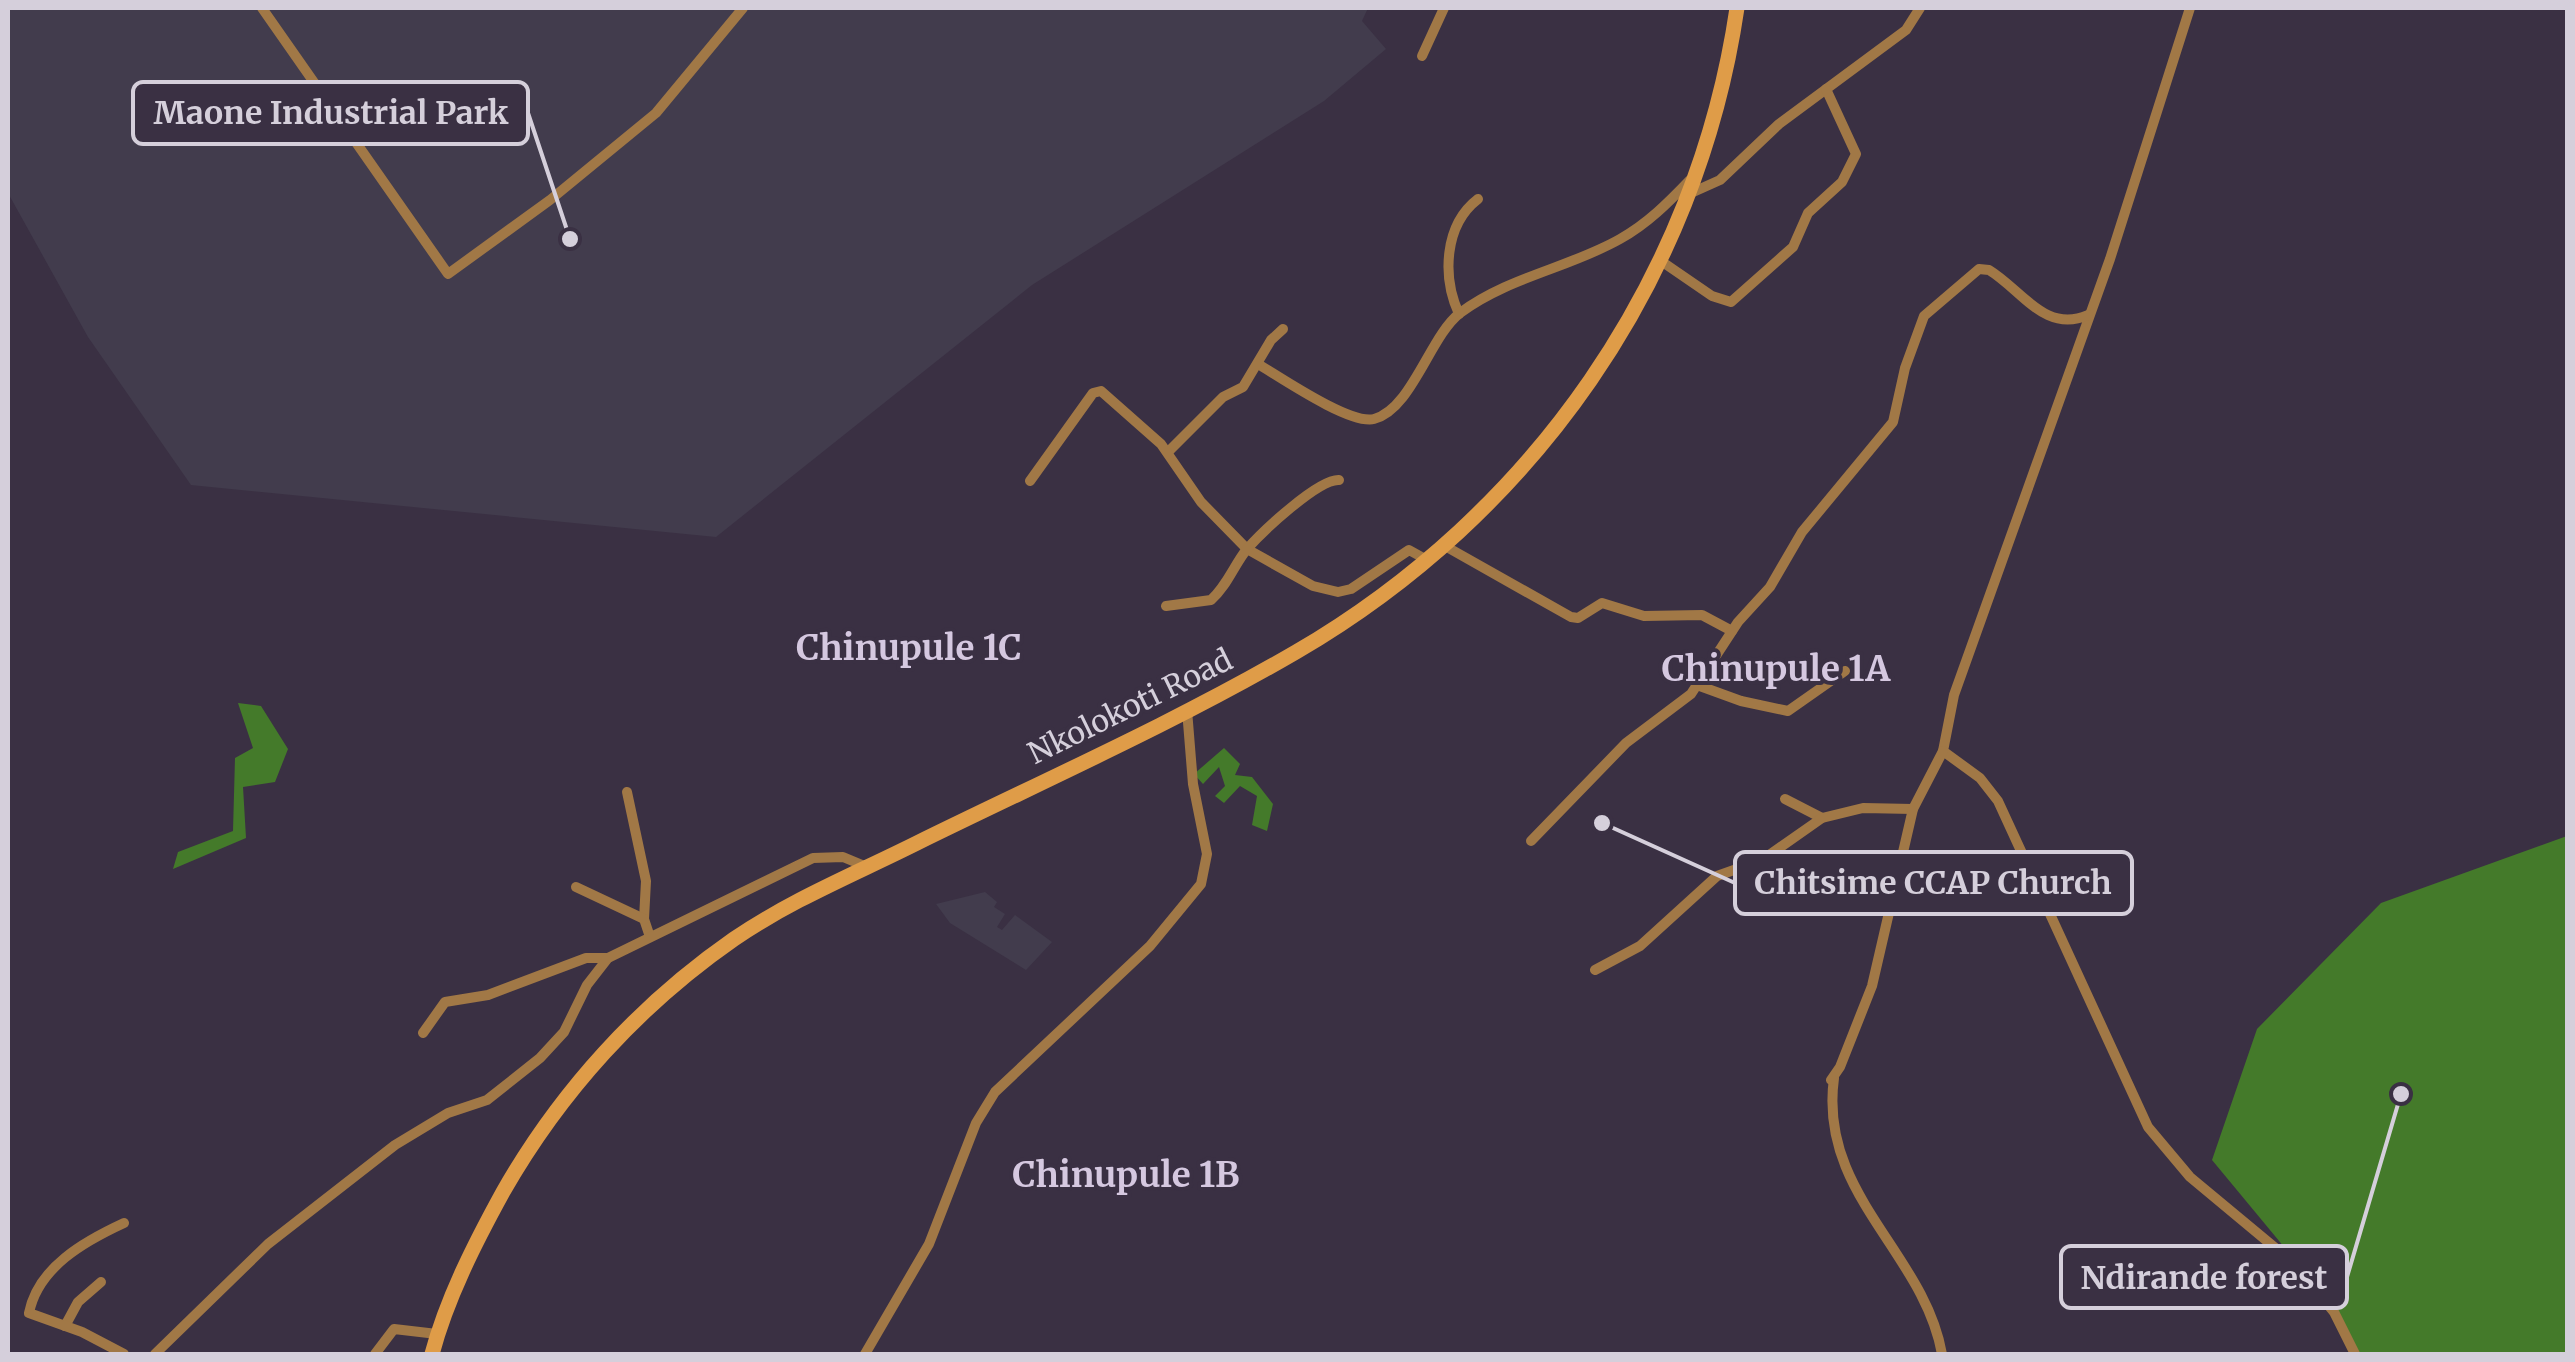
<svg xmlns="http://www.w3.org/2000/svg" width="2575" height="1362" viewBox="0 0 2575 1362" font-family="Merriweather,serif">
<rect width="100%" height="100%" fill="#3a3043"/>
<g fill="#423c4d">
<polygon points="8,8 1368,8 1362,21 1386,49 1324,101 1032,285 716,537 191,485 88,337 8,193"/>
<polygon points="985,892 997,902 994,907 1005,914 997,927 1002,930 1015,915 1052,942 1026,970 950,923 936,904"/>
</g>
<g fill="#447a2a">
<polygon points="238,703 261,706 288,749 275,782 243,787 246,838 173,869 178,852 233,831 235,758 253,748"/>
<polygon points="1224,748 1240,764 1235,775 1252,777 1273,804 1267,831 1252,825 1257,796 1240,786 1224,803 1215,796 1225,786 1219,767 1203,784 1194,774"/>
<polygon points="2567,836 2567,1354 2356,1354 2327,1299 2212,1160 2257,1029 2381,903"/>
</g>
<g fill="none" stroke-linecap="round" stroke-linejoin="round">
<g stroke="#a17846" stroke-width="10">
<polyline points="262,8 448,274 550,200 656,113 743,8"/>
<polyline points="2190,8 2110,259 1954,695 1943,751 1980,778 1998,801 2148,1127 2190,1177 2297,1266 2334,1312 2355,1354"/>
<polyline points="1422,56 1444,8"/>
<polyline points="1691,193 1720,180 1779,124 1906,30 1920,8"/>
<polyline points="1661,261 1712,296 1731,302 1793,247 1808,213 1842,182 1856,154 1826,89"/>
<path d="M1459,314C1442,277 1444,225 1478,199"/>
<path d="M1258,364C1280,377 1350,425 1374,419C1412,409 1430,336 1460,313C1508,277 1569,268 1620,239C1647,224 1668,203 1690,180"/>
<polyline points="1168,452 1223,397 1243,387 1271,340 1283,329"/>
<polyline points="1030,481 1093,393 1101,391 1161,444 1201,502 1247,549 1313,586 1338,592 1351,589 1409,550 1427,560"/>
<polyline points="1445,546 1571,617 1578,618 1602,603 1644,616 1702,615 1732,631"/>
<path d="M1166,606L1211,600C1227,586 1234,565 1247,549C1262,532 1318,479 1339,480"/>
<polyline points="1697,685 1741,701 1788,711 1845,671"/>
<polyline points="627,792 646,881 644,919 650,937"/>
<polyline points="1785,799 1822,818"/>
<path d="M1531,841L1626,743L1691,694L1738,622L1770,587L1802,532L1893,422L1905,368L1924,316L1979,269L1989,270C2022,290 2045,334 2088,315"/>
<polyline points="1831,884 1863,867 1902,859"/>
<polyline points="576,887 644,919"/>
<polyline points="1595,970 1640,946 1717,876 1762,860 1822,818 1863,808 1913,809"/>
<polyline points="423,1033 445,1002 488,995 586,958 608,958"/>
<path d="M1834,1078C1818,1194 1924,1252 1942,1354"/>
<polyline points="1831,1080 1840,1067 1872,986 1913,809 1943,751"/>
<polyline points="65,1326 78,1302 101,1282"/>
<path d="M124,1354L82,1332L29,1313C38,1267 85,1241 124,1223"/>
<polyline points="155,1354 268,1244 395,1145 448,1113 487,1100 540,1058 564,1032 587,985 608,958 813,858 843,857 867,867"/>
<polyline points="375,1354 394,1329 437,1334"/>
<polyline points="865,1354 929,1244 976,1123 995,1092 1150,946 1201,884 1207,854 1193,784 1187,710"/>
</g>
<path stroke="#df9c48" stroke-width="15" d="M432,1354C447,1298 475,1243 503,1192C560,1092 639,1005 734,939C791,900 855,874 917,843C1043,781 1174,723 1296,652C1533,514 1697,280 1737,8"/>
</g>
<g text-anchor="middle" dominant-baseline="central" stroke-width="8" stroke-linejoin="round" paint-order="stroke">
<g font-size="30" fill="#d5cfdb" stroke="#3a3043">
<text transform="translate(1130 706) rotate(-26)">Nkolokoti Road</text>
</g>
<g font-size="35" font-weight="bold" fill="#d5c8e0" stroke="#3a3043">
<text x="909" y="648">Chinupule 1C</text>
<text x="1776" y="669">Chinupule 1A</text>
<text x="1126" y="1175">Chinupule 1B</text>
</g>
</g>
<path fill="none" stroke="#d5cfdb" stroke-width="4" d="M570 239L528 113M1602 823L1735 883M2401 1094L2347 1277"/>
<g fill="#d5cfdb" stroke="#3a3043" stroke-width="4">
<circle cx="570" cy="239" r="10"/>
<circle cx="1602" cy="823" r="10"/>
<circle cx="2401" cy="1094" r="10"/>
</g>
<g fill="#3a3043" stroke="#d5cfdb" stroke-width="4">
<rect x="133" y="82" width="395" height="62" rx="10"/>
<rect x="1735" y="852" width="397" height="62" rx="10"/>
<rect x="2061" y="1246" width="286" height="62" rx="10"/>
</g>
<g font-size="32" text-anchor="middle" font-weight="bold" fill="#d5cfdb">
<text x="331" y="124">Maone Industrial Park</text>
<text x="1933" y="894">Chitsime CCAP Church</text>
<text x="2204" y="1289">Ndirande forest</text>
</g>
<rect width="2575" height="1362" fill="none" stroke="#d5cfdb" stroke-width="20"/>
</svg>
